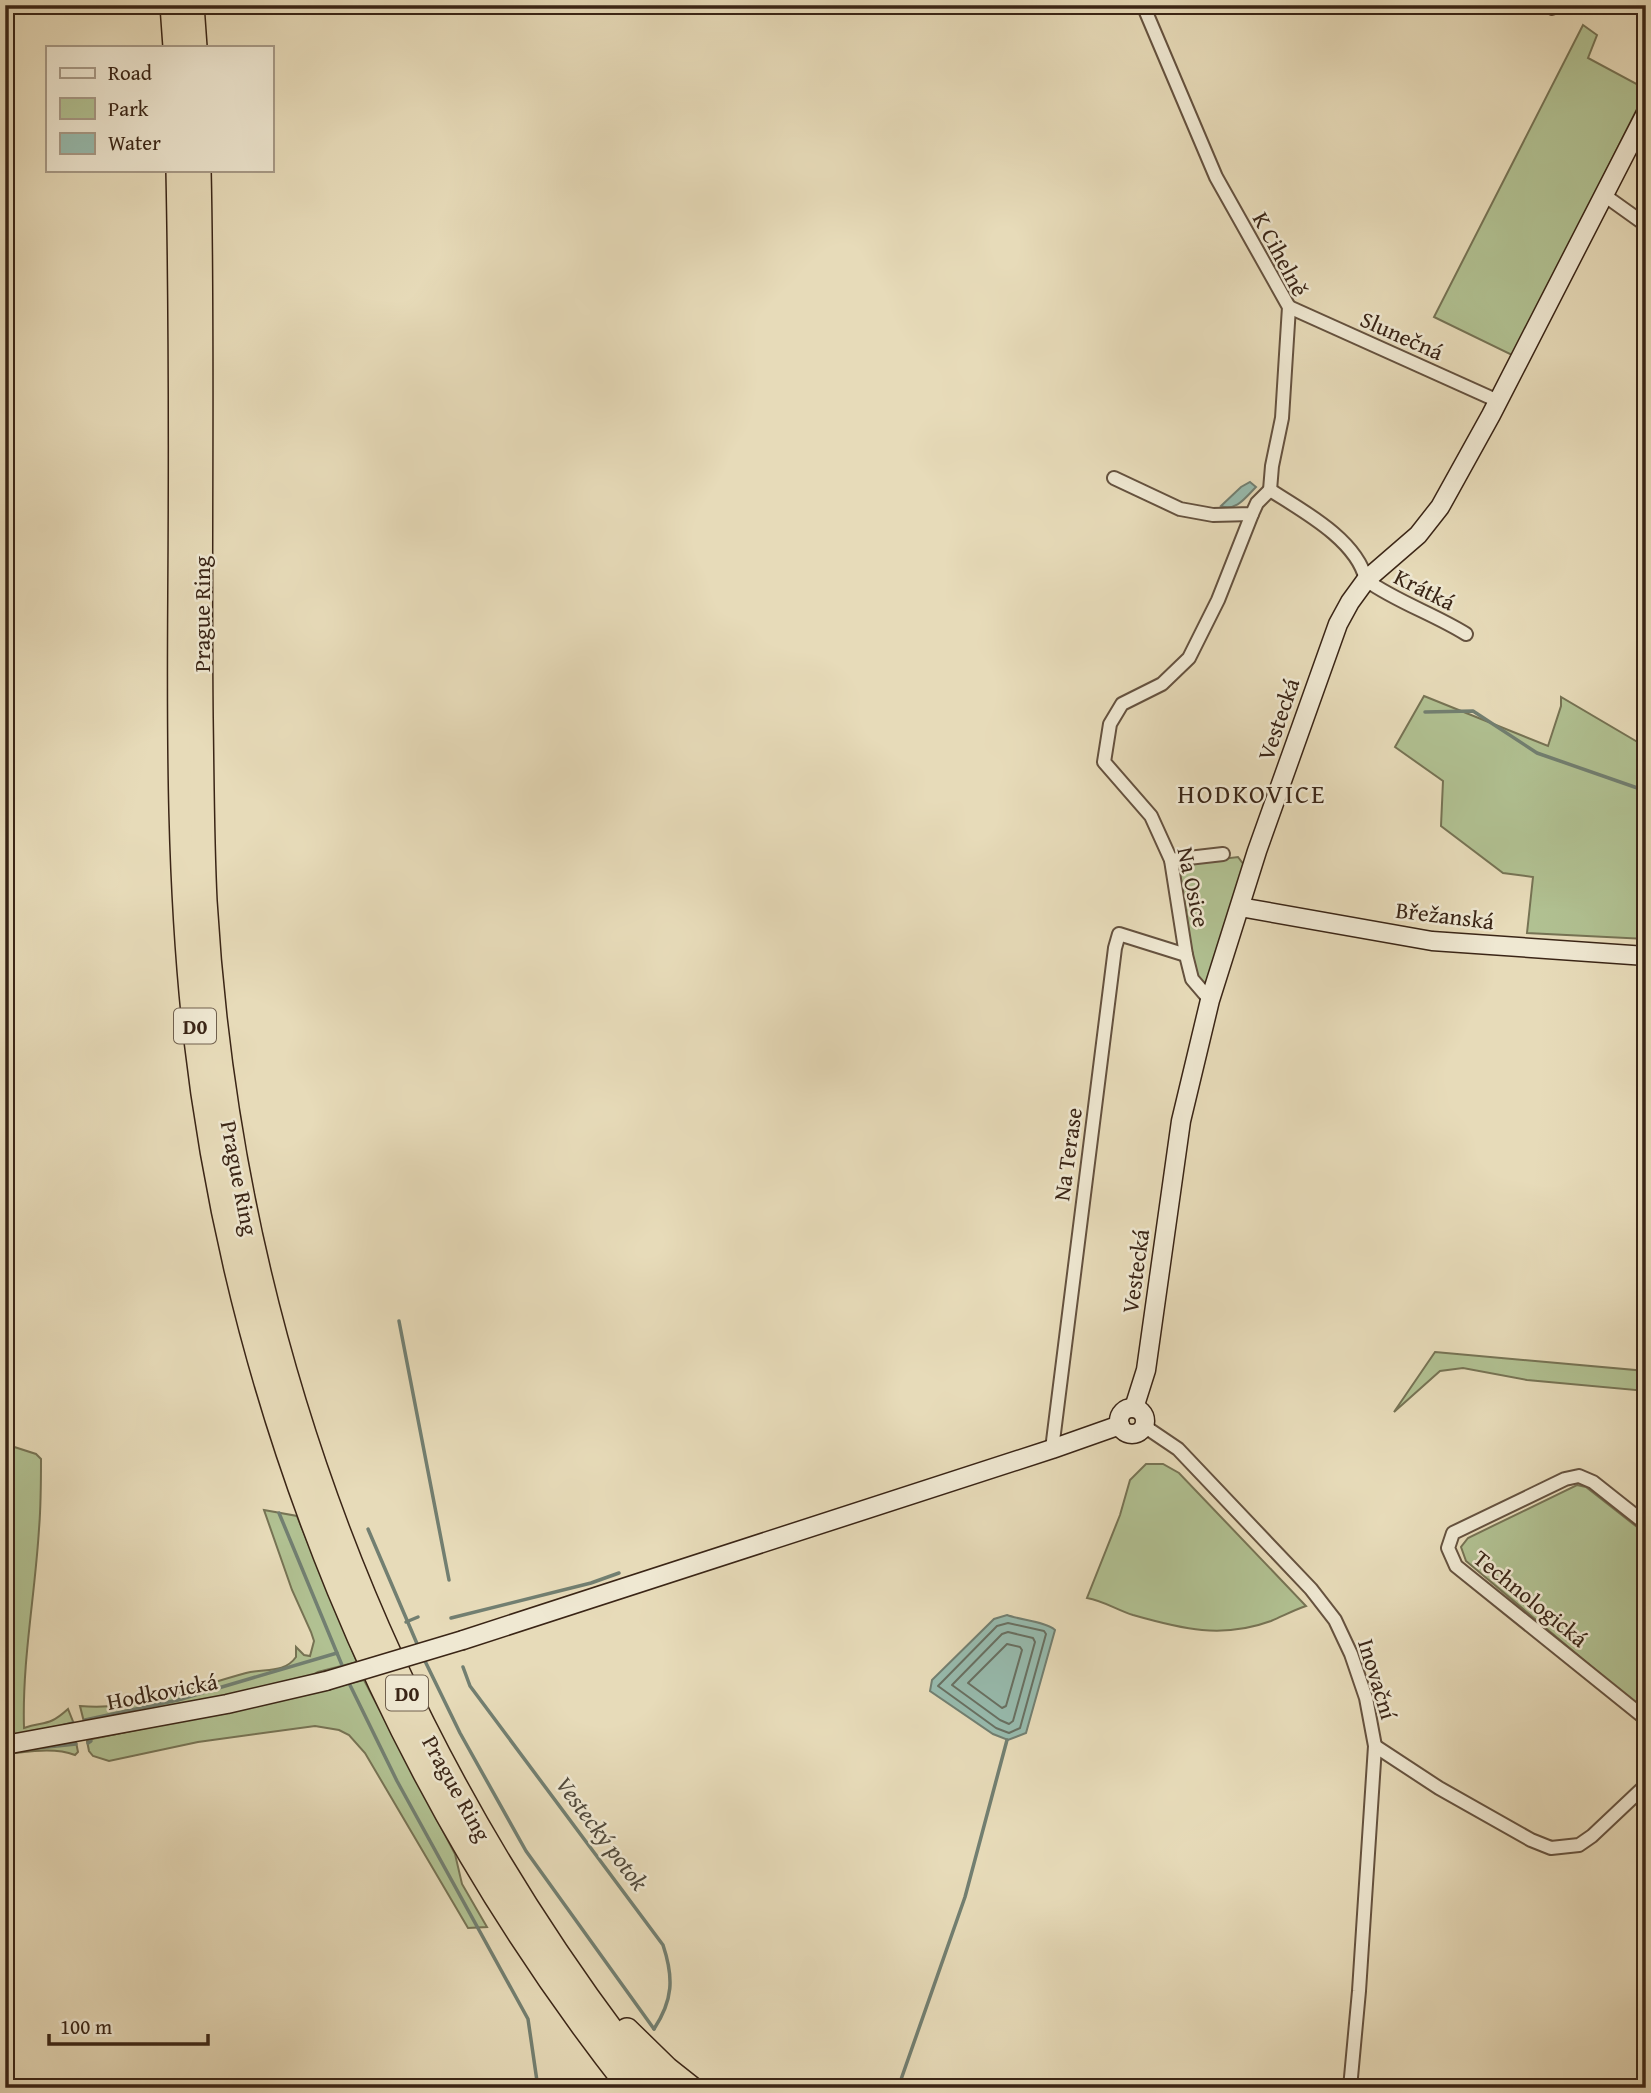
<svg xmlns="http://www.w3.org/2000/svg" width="1651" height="2093" viewBox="0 0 1651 2093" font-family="'Gentium Book Plus',serif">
<rect width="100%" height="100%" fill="#e7dbb9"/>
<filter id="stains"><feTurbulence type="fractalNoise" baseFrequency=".00286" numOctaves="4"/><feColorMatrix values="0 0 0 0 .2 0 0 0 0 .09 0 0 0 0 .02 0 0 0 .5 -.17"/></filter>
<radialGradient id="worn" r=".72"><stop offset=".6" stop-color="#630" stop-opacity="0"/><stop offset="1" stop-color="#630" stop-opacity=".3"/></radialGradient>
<g fill="#b1c192" stroke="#767354" stroke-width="2">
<polygon points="1583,25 1597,35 1588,58 1646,89 1646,91 1514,356 1434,317"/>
<polygon points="1424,696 1548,746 1561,706 1561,697 1646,747 1646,939 1527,933 1533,877 1503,873 1441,826 1443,781 1395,747"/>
<polygon points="1238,857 1244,865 1211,979 1205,983 1200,981 1195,974 1178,868 1189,863"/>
<polygon points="1435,1352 1646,1371 1646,1391 1527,1380 1463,1368 1440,1371 1394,1412"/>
<path d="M5,1444L36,1454L41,1459C41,1482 41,1506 39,1529C35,1596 22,1661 24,1728C45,1721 48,1727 68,1709L74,1724L5,1741Z"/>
<path d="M1146,1464H1163L1179,1473L1306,1606C1294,1610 1283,1616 1271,1621C1222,1639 1182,1629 1133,1615C1117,1610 1104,1601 1087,1598L1120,1515L1130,1480Z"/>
<polygon points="1577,1485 1586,1487 1646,1534 1646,1702 1641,1708 1466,1561 1461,1547 1468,1538"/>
<path d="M264,1510L297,1516L357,1662L318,1672L309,1677L241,1693L84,1722L80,1706C140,1711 190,1688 246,1673C264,1668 284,1674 296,1657V1647L304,1655L310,1656L314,1641L311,1632L292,1590Z"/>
<polygon points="364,1680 455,1854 462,1884 487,1927 468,1928 365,1753 349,1735 339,1730 315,1726 198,1742 109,1761 93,1756 89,1751 87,1741 92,1739 278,1701"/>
<path d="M73,1741L76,1742L78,1752L75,1755C53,1747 28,1752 5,1754V1750Z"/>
</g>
<g fill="#97bbae" stroke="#727f71" stroke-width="2">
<path d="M1250,482L1256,487C1246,497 1236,512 1221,506L1241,487Z"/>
<path d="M1007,1615C1020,1620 1047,1622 1055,1630L1026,1733L1008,1740L993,1734L930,1691L932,1680L994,1619Z"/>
</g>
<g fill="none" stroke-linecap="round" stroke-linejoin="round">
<g stroke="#687062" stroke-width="2">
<polygon points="1008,1623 1044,1631 1046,1634 1020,1728 1009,1733 996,1728 938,1686 997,1626"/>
<polygon points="1008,1632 1033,1638 1035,1642 1013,1721 1009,1724 1000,1720 952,1685 1002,1634"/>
<polygon points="1007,1644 1020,1647 1022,1650 1006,1706 1002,1708 968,1683"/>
</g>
<g stroke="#727f71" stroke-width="3.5">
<polyline points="1425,712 1473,711 1537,753 1646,791"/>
<polyline points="399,1321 449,1580"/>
<polyline points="279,1513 344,1670"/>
<polyline points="368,1529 418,1646"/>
<polyline points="451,1618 591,1583 619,1573"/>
<polyline points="406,1622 418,1617"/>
<polyline points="424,1659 460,1733 526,1851 654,2029"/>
<path d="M463,1667L470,1686L663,1945C674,1978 673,2000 654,2029"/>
<polyline points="348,1681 397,1781 528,2019 538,2088"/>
<polyline points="85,1720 178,1700 337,1653"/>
<polyline points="62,1726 73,1723"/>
<polyline points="88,1743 91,1741"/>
<polyline points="28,1749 76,1744"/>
<polyline points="898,2088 965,1897 1007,1740"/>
</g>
<g stroke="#65523f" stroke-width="16">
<g id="street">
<polyline points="1143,5 1216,177 1289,307 1282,418 1272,466 1270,490"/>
<polyline points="1552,8 1557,5"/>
<polyline points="1604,195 1646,225"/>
<polyline points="1289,307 1498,401"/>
<polyline points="1114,478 1180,509 1213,515 1252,514 1257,503 1270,490"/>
<path d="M1270,490C1303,511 1357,540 1366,580C1397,602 1434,614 1466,634"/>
<polyline points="1171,860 1223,854"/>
<polyline points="1210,1000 1192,979 1186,955 1171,860 1151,816 1104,762 1110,724 1122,704 1162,684 1189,658 1218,600 1252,514"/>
<polyline points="1144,1426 1178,1449 1311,1589 1335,1620 1351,1654 1366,1698 1375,1746 1359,1991 1350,2088"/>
<polyline points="1052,1449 1115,948 1119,934 1186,955"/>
<polyline points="1646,1524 1593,1482 1579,1476 1565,1479 1453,1533 1448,1548 1456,1566 1646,1719"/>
<polyline points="1375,1746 1439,1788 1531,1840 1551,1848 1579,1845 1592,1836 1646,1785"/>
</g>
</g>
<g stroke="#3a2516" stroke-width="21">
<g id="secondary">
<polyline points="1240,907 1432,941 1646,956"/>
<polyline points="1134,1408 1146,1370 1181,1121 1210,1000 1257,851 1338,624 1350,602 1366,580 1418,535 1440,507 1491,415 1646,113"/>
<circle cx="1132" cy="1421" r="13"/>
<polyline points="463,1640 1052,1449 1120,1425"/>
<polyline points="5,1745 227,1704 326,1681"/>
</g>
</g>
<g stroke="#3a2516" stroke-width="26">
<g id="highway">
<polyline points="172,5 175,47"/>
<polyline points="192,5 195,47"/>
<path d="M178,170C181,312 181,454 180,596C179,741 179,887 195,1032C239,1416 390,1784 630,2088"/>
<path d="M199,170C203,353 199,535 201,718C202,779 202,840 205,901C231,1339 383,1744 656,2088"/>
<polyline points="627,2030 667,2069 691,2088"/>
</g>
</g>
<use href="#street" stroke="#efe8d2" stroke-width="12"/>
<use href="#secondary" stroke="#efe8d2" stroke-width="18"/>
<use href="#highway" stroke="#e7dbb9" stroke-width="23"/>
<g stroke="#3a2516" stroke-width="21" stroke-linecap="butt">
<polyline id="secondary-bridge" points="326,1681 463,1640"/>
</g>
<use href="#secondary-bridge" stroke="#efe8d2" stroke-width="18"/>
</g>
<g text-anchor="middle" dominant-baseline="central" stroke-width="5" stroke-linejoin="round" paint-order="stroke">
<g fill="#efe8d2" stroke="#70604e" stroke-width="2">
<rect x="174" y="1008.5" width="42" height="35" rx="5"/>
<rect x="386" y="1675.5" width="42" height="35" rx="5"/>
</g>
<g font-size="21" font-weight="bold" fill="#3a2516">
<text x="195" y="1026">D0</text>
<text x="407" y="1693">D0</text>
</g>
<g font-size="23" fill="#3a2516" stroke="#efe8d2">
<text transform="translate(1281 254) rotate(62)">K Cihelně</text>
<text transform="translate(1402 335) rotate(24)">Slunečná</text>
<text transform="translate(1425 589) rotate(27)">Krátká</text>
<text transform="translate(201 614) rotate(-90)">Prague Ring</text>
<text transform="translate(1278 719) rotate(-71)">Vestecká</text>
<text transform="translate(1194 887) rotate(78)">Na Osice</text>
<text transform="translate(1445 915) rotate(7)">Břežanská</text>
<text transform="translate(1067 1154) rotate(-82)">Na Terase</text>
<text transform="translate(240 1178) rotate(79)">Prague Ring</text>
<text transform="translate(1135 1271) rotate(-82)">Vestecká</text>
<text transform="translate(1531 1598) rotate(39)">Technologická</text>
<text transform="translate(1378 1679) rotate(73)">Inovační</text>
<text transform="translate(162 1691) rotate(-11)">Hodkovická</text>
<text transform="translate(457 1788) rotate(61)">Prague Ring</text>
</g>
<g font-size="24" font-style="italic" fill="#514a3c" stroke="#efe8d2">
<text transform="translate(602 1833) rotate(53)">Vestecký potok</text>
</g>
<g font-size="26" letter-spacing="2" fill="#3a2516" stroke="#efe8d2">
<text x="1252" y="793">HODKOVICE</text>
</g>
</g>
<rect width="1651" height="2093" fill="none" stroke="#e7dbb9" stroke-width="28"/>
<rect x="7" y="7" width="1637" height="2079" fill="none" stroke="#3a2516" stroke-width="3.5"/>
<rect x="14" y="14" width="1623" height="2065" fill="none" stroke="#3a2516" stroke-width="2"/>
<rect x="46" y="46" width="228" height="126" fill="#efe8d2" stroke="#a79a87" stroke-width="2"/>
<rect x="60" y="68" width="35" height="10" fill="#efe8d2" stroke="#a79a87" stroke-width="2"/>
<text x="108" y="80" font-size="21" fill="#3a2516">Road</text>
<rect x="60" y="98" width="35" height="21" fill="#b1c192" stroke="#a79a87" stroke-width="2"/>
<text x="108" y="116" font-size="21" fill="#3a2516">Park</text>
<rect x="60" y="133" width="35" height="21" fill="#97bbae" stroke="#a79a87" stroke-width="2"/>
<text x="108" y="150" font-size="21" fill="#3a2516">Water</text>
<path d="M49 2034v10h159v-10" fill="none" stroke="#3a2516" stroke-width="3.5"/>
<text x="60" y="2034" font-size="21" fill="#3a2516" stroke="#efe8d2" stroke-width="5" paint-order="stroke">100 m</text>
<rect width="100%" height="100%" filter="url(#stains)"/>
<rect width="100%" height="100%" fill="url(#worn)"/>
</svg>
